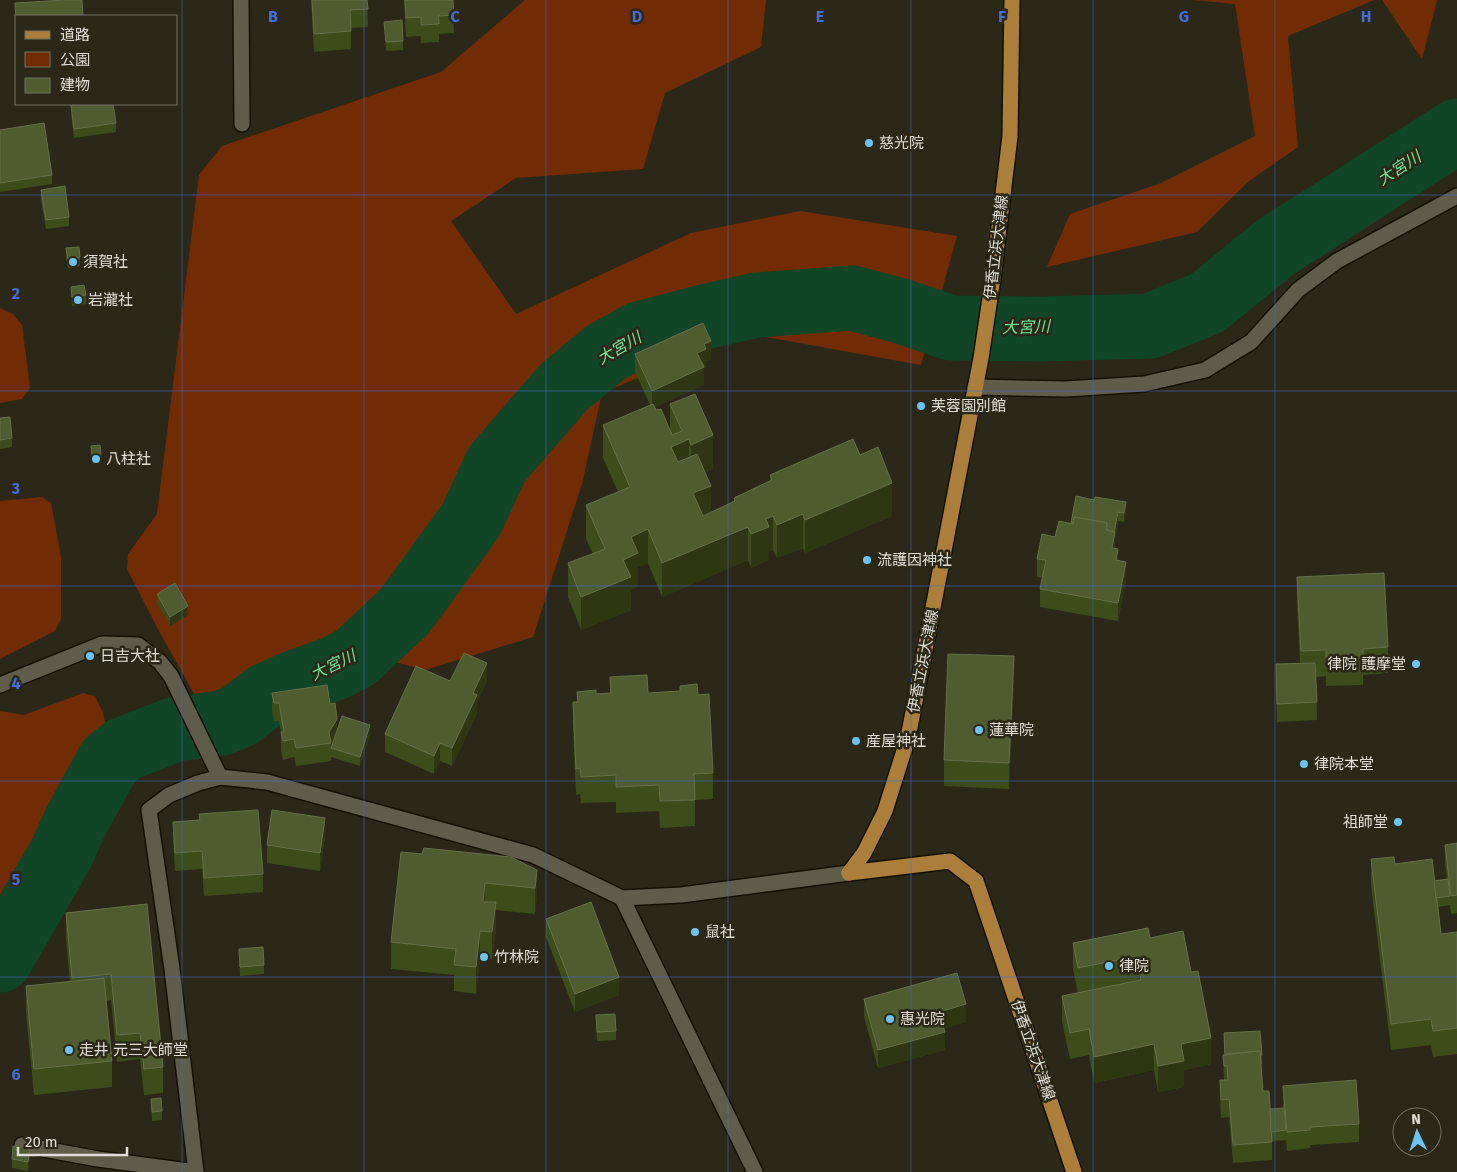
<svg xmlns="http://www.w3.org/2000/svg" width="1457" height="1172" viewBox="0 0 1457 1172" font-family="'Fira Sans','Noto Sans JP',sans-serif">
<rect width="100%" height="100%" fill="#2b2817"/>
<g fill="#722c05">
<polygon points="525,0 766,0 761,47 665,93 643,169 516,178 451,221 516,314 691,233 800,211 957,236 921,365 744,333 602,393 582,484 533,637 425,670 343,648 277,676 245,697 216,712 201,706 159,631 127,569 128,554 157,514 199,175 222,146 441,72"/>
<polygon points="1193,0 1374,0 1288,36 1298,147 1249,181 1197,232 1047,267 1070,214 1161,183 1255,136 1235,4"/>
<polygon points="1382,0 1437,0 1422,59"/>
<polygon points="0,308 13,314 22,325 30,388 22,399 0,403"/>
<polygon points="42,497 51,503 61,557 61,619 55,631 0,659 0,501"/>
<polygon points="83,693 95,696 103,713 106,728 104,737 77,772 51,819 45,851 35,874 0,926 0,711 24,715"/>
</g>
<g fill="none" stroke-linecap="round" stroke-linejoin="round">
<polyline stroke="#104525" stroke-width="65" points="0,960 61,854 76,821 109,761 124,749 176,729 222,723 239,716 265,696 291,684 335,668 356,657 405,611 471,520 497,464 564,387 605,353 639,334 704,317 757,305 852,298 901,311 951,328 1041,329 1150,326 1207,303 1276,247 1457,131"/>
<g stroke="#141103" stroke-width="18">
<polyline id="lane" points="0,685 102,644 138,645 160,662 171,676 220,777"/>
</g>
<g stroke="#141103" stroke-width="18">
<g id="street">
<polyline points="241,0 242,124"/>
<polyline points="975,387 1066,389 1144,384 1205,370 1251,342 1298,290 1337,261 1457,196"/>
<polyline points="622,898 755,1172"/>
<polyline points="22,1145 98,1159 196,1172"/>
<polyline points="196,1172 172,969 149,810 169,795 198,783 220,777 267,782 533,855 622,898 681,895 849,873"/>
</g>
</g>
<g stroke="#141103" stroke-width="18">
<g id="primary">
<polyline points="849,873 864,853 885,811 908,738 981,358 993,278 1010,136 1012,0"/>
<polyline points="849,873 950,861 976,881 1074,1172"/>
</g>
</g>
<use href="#lane" stroke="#605c4a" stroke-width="15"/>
<use href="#street" stroke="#605c4a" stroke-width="15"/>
<use href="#primary" stroke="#ab7f39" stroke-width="15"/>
</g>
<g fill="#3c4c1b">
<polygon points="311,0 367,0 368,27 351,28 351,49 314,52"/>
<polygon points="404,0 453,0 454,33 439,34 439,42 421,43 421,36 406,37"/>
<polygon points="15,3 16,16 16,38 15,22"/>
<polygon points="384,22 403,41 403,50 386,51"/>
<polygon points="71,105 116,123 116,132 74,138 71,114"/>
<polygon points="0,130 52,175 52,184 0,192"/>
<polygon points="41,190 69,217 69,226 46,229 41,200"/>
<polygon points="66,248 80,257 80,266 68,268 66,258"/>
<polygon points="71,287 86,295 86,304 72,306"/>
<polygon points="635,354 711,359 706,361 706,367 704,368 704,385 654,407 670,431 670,404 713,469 705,472 711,512 734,502 734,498 770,480 770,475 860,455 892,516 805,553 803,548 777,558 773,550 769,551 769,560 751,568 748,560 662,597 648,563 638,567 638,586 631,590 631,610 581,630 568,597 568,563 593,554 586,539 586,505 618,492 603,458 603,425 650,405 635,372"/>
<polygon points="0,418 12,438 12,447 0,449"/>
<polygon points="91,446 101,454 101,463 92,464"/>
<polygon points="1076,496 1126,512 1124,522 1118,521 1115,540 1115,548 1118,561 1126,580 1118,621 1040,607 1040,589 1042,578 1037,577 1037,559 1055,537 1071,523"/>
<polygon points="1297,577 1388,647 1388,673 1363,675 1363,685 1326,686 1326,676 1316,677 1317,720 1277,722 1276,664 1300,663 1297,603"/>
<polygon points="157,594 188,615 170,626 157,603"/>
<polygon points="610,677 648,693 698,695 713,773 713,799 695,800 695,826 660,828 659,811 616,813 616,802 581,803 580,794 576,795 573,728 573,702 577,702 577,692 596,694 610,693"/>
<polygon points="450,681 487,681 477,702 477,713 452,766 440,761 434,774 385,752 385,734"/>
<polygon points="1014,682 1009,789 944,786 944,760"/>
<polygon points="272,693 330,704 337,729 370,735 360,766 331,757 331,748 332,744 331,747 331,761 296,766 294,757 283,760 281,751 281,732 279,721 274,721 272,711"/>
<polygon points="199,814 263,874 263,892 204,896 202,869 175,871 173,840 173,822 199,820"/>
<polygon points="325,836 320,871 267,863 267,845"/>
<polygon points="1457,843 1457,913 1451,914 1450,905 1438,907 1441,934 1457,932 1457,1054 1433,1057 1431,1045 1391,1050 1371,886 1371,859 1434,881 1447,879 1445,863 1445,845"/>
<polygon points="401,852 537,870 537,896 535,914 496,910 496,929 492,959 480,958 476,994 454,991 454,975 391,969 391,942"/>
<polygon points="147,904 163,1067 163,1093 144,1095 140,1059 117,1062 111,1000 106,1001 112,1061 112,1087 34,1095 26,1012 26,986 70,981 66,939 66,913"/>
<polygon points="546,919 619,995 575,1012 546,937"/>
<polygon points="1150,938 1191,972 1211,1064 1184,1070 1184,1087 1158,1092 1154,1070 1094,1083 1089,1055 1070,1059 1062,1022 1062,996 1078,993 1073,969 1073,943"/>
<polygon points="239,949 264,965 264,974 240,976"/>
<polygon points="864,999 966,1022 944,1028 945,1050 878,1068 864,1017"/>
<polygon points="596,1015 616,1031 616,1040 597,1041"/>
<polygon points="1224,1033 1262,1055 1262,1064 1261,1064 1263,1091 1270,1109 1283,1108 1283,1086 1359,1124 1359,1142 1310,1145 1310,1148 1287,1151 1286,1140 1272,1141 1272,1160 1233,1163 1229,1117 1221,1118 1220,1098 1220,1080 1224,1080 1223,1055 1224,1055"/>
<polygon points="151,1099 162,1111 162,1120 152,1121"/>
<polygon points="30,1158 28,1171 12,1168 12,1159"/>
</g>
<g fill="#2e3711">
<polygon points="711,341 711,359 706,361 706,367 704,368 704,385 652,409 652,391 697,353 704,344"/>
<polygon points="713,435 713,469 691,478 691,445"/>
<polygon points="689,439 689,472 671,480 671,447"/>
<polygon points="892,483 892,516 805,553 805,520"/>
<polygon points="711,486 711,519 693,527 693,493"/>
<polygon points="1126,502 1126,512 1124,522 1124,513"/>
<polygon points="1118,512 1118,521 1115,540 1115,550 1112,548"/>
<polygon points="803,514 803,548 777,558 777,525"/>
<polygon points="773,516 773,550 769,551 769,560 751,568 751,534 766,519"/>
<polygon points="748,527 748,560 662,597 662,563"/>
<polygon points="648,529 648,563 638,567 638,586 631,590 631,610 581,630 581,597 623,560 631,537"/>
<polygon points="1118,549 1118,567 1116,560"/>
<polygon points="1126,562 1126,580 1118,621 1118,603"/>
<polygon points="188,606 188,615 170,626 170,617"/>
<polygon points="1014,656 1014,682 1009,789 1009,763"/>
<polygon points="487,663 487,681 477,702 477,713 452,766 452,748 473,693"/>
<polygon points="337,719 337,738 331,747 329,732"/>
<polygon points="370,725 370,735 360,766 360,757"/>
<polygon points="440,743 440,761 434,774 434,756"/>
<polygon points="325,818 325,836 320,871 320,853"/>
<polygon points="537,870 537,896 535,914 535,888"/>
<polygon points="485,883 485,909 483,902"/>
<polygon points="496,902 496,929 492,959 492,932"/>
<polygon points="480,931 480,958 476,994 476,967"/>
<polygon points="619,977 619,995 575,1012 575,994"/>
<polygon points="966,1004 966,1022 939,1030 939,1012"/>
<polygon points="945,1032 945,1050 878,1068 878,1050"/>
<polygon points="1211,1038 1211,1064 1184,1070 1184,1087 1158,1092 1158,1066 1181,1044"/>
<polygon points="1154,1044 1154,1070 1094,1083 1094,1057"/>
<polygon points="30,1149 30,1158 28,1171 28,1162"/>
</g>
<g fill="#4e5c2f" stroke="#657049">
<polygon points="65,0 82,0 83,16 16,16 16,20 15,3"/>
<polygon points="312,0 367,0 368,9 350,10 351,31 314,34"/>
<polygon points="405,0 453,0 454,15 438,16 439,24 421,25 421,17 406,18"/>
<polygon points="402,20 403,41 386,42 384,22"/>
<polygon points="80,104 113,104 116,123 74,129 71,105"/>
<polygon points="44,123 52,175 0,183 0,130"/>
<polygon points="65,186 69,217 46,220 41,190"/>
<polygon points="79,247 80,257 68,259 66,248"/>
<polygon points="84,285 86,295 72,297 71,287"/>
<polygon points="703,323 711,341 704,344 706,349 697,353 704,367 652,391 635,354"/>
<polygon points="695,394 713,435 691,445 689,439 671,447 678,462 697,454 711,486 693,493 703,516 735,501 734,498 772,480 770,475 853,439 860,455 878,447 892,483 805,520 803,514 777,525 773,516 766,519 769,527 751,534 748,527 662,563 648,529 631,537 638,553 623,560 631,577 581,597 568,563 605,549 586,505 630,487 603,425 653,404 656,410 661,409 672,435 682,431 670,404"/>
<polygon points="10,417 12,438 0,440 0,418"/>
<polygon points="100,445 101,454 92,455 91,446"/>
<polygon points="1076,496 1094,500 1095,497 1126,502 1124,513 1118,512 1114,532 1107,530 1107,523 1074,517 1073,524 1071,523"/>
<polygon points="1074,517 1107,523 1106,530 1115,532 1112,548 1118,549 1116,560 1126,562 1118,603 1040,589 1046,560 1037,559 1042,534 1055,537 1059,521 1073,524"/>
<polygon points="1384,573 1388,647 1363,649 1363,658 1326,660 1326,650 1301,651 1297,577"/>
<polygon points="175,583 188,606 170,617 157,594"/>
<polygon points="464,653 487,663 473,693 477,695 452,748 440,743 434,756 385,734 416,666 450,681"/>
<polygon points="948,654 1014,656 1009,763 944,760"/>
<polygon points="1315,663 1317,702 1277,704 1276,664"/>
<polygon points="647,675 648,693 680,691 680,686 697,684 698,695 709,694 713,773 694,774 695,800 660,801 659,785 616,787 616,775 581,777 580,768 576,769 573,702 578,702 577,692 596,690 596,694 611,693 610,677"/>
<polygon points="327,685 330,704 335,703 337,719 329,732 331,743 296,748 294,739 283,741 281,732 284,732 279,703 274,703 272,693"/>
<polygon points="342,716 370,725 360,757 331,748"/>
<polygon points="258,810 263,874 204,878 202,851 175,853 173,822 200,820 199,814"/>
<polygon points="272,810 325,818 320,853 267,845"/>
<polygon points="1457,843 1457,895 1451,896 1445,845"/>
<polygon points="424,848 511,857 537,870 535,888 485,883 483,902 496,902 492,932 480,931 476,967 454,965 456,949 391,942 401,852 422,854"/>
<polygon points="1394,857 1395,864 1432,859 1441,934 1457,932 1457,1028 1433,1031 1431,1019 1391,1024 1371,859"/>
<polygon points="1448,879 1450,896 1436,898 1434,881"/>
<polygon points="591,902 619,977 575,994 546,919"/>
<polygon points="147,904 163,1067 144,1069 140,1033 117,1035 111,974 72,978 66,913"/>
<polygon points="1148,928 1150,938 1183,931 1191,972 1198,971 1211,1038 1181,1044 1184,1061 1158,1066 1154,1044 1094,1057 1089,1029 1070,1033 1062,996 1141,980 1137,956 1078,968 1073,943"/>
<polygon points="263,947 264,965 240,967 239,949"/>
<polygon points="957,973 966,1004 939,1012 945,1032 878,1050 864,999"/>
<polygon points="104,978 112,1061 34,1069 26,986"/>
<polygon points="615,1014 616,1031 597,1032 596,1015"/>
<polygon points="1260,1031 1262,1055 1260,1055 1260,1051 1225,1054 1224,1033"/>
<polygon points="1260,1051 1263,1091 1269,1091 1272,1142 1233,1145 1229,1099 1221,1100 1220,1080 1228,1080 1227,1066 1224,1066 1223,1055"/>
<polygon points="1356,1080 1359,1124 1310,1127 1310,1130 1287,1132 1283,1086"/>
<polygon points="161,1098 162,1111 152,1112 151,1099"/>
<polygon points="1284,1108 1286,1130 1271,1132 1270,1109"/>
<polygon points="13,1146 30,1149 28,1162 12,1159"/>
</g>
<path fill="none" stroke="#446bd7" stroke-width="1" stroke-opacity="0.55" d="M182,0V1172M364,0V1172M546,0V1172M728,0V1172M911,0V1172M1093,0V1172M1275,0V1172M0,195H1457M0,391H1457M0,586H1457M0,781H1457M0,977H1457"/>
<g fill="#6cc3f2" stroke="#2b2817" stroke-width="2">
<circle cx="869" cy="143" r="5"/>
<circle cx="73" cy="262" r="5"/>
<circle cx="78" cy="300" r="5"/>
<circle cx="921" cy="406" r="5"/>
<circle cx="96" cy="459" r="5"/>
<circle cx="867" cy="560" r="5"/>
<circle cx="90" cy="656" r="5"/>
<circle cx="1416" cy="664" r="5"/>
<circle cx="979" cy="730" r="5"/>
<circle cx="856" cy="741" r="5"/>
<circle cx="1304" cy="764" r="5"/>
<circle cx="1398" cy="822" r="5"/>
<circle cx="695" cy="932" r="5"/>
<circle cx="484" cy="957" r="5"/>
<circle cx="1109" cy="966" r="5"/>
<circle cx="890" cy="1019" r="5"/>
<circle cx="69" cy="1050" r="5"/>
</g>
<g text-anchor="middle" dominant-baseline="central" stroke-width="5" stroke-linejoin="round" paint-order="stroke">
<g font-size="15" fill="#e0ded4" stroke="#2b2817" text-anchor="start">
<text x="879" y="143">慈光院</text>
<text x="83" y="262">須賀社</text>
<text x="88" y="300">岩瀧社</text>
<text x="931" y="406">芙蓉園別館</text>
<text x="106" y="459">八柱社</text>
<text x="877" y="560">流護因神社</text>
<text x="100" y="656">日吉大社</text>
<text x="1406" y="664" text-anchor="end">律院 護摩堂</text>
<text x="989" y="730">蓮華院</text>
<text x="866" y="741">産屋神社</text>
<text x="1314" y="764">律院本堂</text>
<text x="1388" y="822" text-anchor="end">祖師堂</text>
<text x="705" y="932">鼠社</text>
<text x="494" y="957">竹林院</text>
<text x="1119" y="966">律院</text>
<text x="900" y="1019">惠光院</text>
<text x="79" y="1050">走井 元三大師堂</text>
</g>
<g font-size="15" fill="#e0ded4" stroke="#2b2817">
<text transform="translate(996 247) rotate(-83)">伊香立浜大津線</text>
<text transform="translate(923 661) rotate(-79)">伊香立浜大津線</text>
<text transform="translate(1033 1050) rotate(71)">伊香立浜大津線</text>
</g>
<g font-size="16" font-style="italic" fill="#6ce797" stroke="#2b2817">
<text transform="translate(1399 168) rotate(-33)">大宮川</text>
<text transform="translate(1026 327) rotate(-1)">大宮川</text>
<text transform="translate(619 348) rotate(-30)">大宮川</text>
<text transform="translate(333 665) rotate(-26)">大宮川</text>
</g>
</g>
<g font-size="16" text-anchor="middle" font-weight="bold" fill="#446bd7" stroke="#2b2817" stroke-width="5" stroke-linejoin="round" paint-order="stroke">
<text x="273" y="22">B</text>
<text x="455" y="22">C</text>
<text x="637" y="22">D</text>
<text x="820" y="22">E</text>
<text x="1002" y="22">F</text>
<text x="1184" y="22">G</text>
<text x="1366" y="22">H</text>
<text x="16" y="299">2</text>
<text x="16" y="494">3</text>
<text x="16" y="689">4</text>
<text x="16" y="885">5</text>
<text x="16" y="1080">6</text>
</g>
<rect x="15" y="15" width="162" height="90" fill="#2b2817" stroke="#737163"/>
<rect x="25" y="31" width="25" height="8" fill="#ab7f39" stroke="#737163"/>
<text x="60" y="40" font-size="15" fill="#e0ded4">道路</text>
<rect x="25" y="52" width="25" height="15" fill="#722c05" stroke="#737163"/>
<text x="60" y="65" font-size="15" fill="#e0ded4">公園</text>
<rect x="25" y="78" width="25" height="15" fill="#4e5c2f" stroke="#737163"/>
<text x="60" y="90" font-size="15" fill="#e0ded4">建物</text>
<g transform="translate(1417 1132) rotate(356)"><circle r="24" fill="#2b2817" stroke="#737163"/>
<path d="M0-4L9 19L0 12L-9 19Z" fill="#6cc3f2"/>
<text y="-8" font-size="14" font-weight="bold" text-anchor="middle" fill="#e0ded4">N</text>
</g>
<path d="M18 1147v8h109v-8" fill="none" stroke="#e0ded4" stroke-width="2.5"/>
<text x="25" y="1147" font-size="15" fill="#e0ded4" stroke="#2b2817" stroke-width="4" paint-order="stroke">20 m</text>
</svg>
